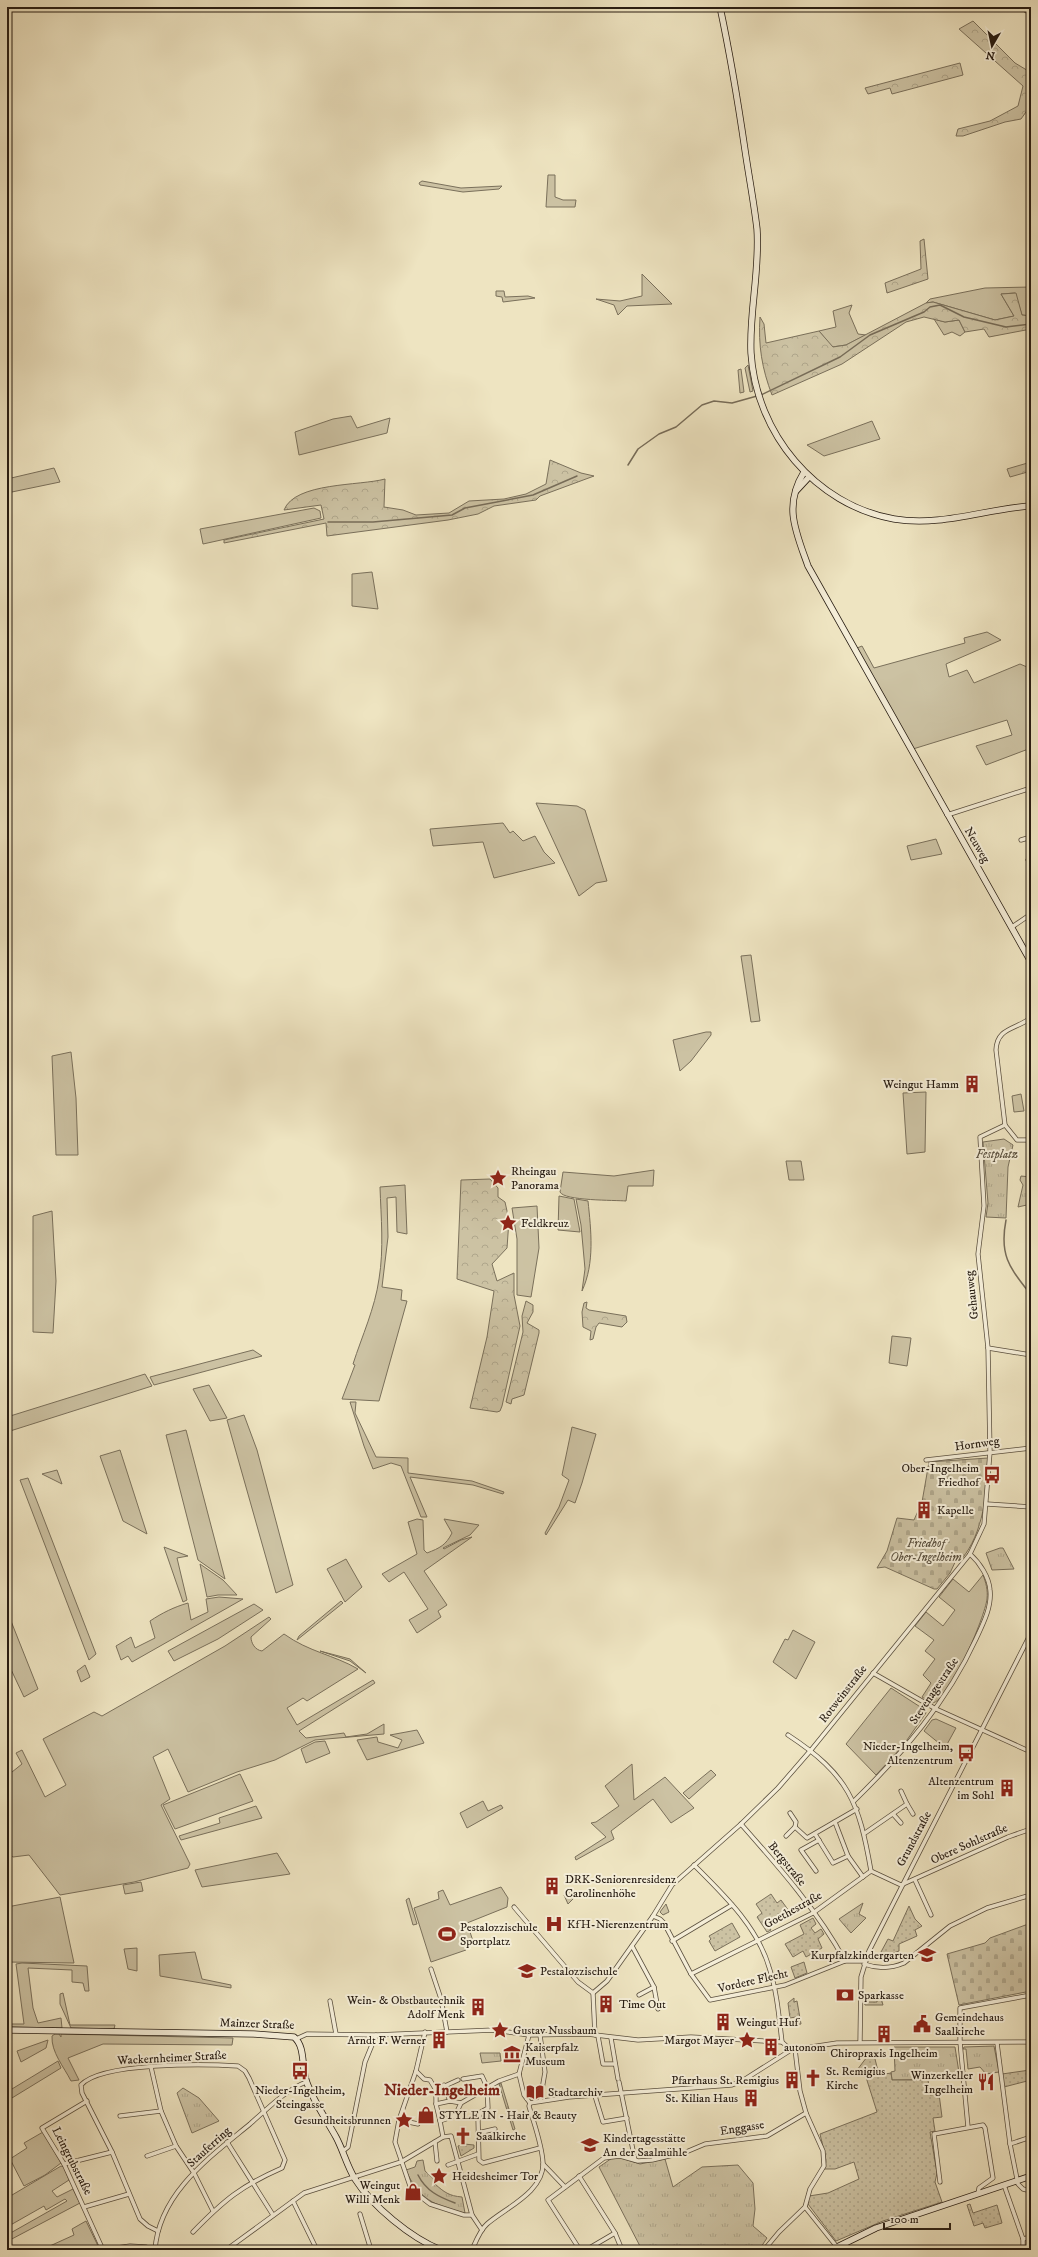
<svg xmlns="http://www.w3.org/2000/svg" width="1038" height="2257" viewBox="0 0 1038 2257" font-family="'IM FELL DW Pica',serif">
<defs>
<pattern id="forest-crowns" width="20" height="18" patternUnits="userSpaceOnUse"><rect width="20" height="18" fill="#ccc2a3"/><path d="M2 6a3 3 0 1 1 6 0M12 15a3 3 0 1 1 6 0" fill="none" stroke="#afa68b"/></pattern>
<pattern id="cemetery-stones" width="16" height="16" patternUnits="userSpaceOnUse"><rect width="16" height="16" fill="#ccc2a3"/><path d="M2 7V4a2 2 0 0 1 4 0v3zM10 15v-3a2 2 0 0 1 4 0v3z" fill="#afa68b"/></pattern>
<pattern id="park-tufts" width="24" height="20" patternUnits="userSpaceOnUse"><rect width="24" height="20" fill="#ccc2a3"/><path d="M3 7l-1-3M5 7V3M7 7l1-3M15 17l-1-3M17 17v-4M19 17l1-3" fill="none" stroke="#afa68b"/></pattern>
<pattern id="garden-dots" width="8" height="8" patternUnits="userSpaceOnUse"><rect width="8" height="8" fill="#ccc2a3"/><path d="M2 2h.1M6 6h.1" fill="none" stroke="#afa68b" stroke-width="1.8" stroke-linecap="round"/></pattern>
</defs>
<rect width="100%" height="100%" fill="#eee4c1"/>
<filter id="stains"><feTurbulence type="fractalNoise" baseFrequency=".005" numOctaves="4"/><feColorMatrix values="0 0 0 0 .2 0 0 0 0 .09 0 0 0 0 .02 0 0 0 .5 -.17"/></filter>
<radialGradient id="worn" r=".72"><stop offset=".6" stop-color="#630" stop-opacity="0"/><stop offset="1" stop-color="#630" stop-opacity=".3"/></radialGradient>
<g fill="#ccc2a3" stroke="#7a705b">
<polygon points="548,175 555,175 555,197 563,200 576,200 575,207 546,207"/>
<polygon points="422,181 461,188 502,186 499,189 463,192 420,185 419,183"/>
<polygon points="642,274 672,304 627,306 618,315 614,305 596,299 620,301 642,296"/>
<polygon points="1031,287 1031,316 1022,315 1015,293 1001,294 1014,316 995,320 933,302 926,303 930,299 985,288"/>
<polygon points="496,291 504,291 505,297 528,296 535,298 503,302 502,297 496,296"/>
<polygon points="852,305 849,313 858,334 866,335 846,345 832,347 819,331 836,327 833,311"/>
<polygon points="934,319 945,322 959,320 965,332 960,336 952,332 944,335"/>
<polygon points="741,369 744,392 740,393 738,370"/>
<polygon points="351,416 357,428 390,418 387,433 299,455 295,432 333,419"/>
<polygon points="872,421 880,439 824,456 807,445"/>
<polygon points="54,468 60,482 7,493 7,479"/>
<polygon points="314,508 320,511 321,518 203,544 200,529"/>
<polygon points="372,572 378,609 352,606 352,574"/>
<polygon points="987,632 1001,640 946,664 949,677 967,670 974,683 1020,664 1027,667 1031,666 1031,748 986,765 976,746 1012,735 1007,720 913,749 857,648 862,646 874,668 965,643 964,638"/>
<polygon points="536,803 577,806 585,810 607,881 596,883 579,896"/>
<polygon points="503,823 510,833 513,831 523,841 535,836 544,852 555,863 494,878 483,842 433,846 430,829"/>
<polygon points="936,839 942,854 911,860 907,846"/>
<polygon points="751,955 760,1021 751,1022 741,956"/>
<polygon points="706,1032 711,1032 711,1035 691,1061 680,1071 673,1040"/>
<polygon points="71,1052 76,1098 78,1155 56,1155 52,1056"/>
<polygon points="926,1092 925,1152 907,1154 903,1093"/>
<polygon points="1021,1094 1024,1111 1014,1112 1012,1096"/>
<polygon points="786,1161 801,1161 804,1180 789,1180"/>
<path d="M654,1170L653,1186H628L626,1201C615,1200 564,1201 560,1192L563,1172L614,1176Z"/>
<path d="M405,1185L407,1234L397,1232L396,1197L387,1198L388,1237L382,1287L402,1290L401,1300L407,1301L379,1401L342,1399L355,1365L353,1364C362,1336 375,1308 379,1279C384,1249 381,1217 380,1187Z"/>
<polygon points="559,1196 574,1199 580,1232 558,1230"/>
<path d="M576,1199L588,1201C591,1230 595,1263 582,1291L585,1269L581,1225Z"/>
<polygon points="537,1206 539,1248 531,1297 517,1295 517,1239 512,1208"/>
<polygon points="52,1211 56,1281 53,1333 33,1332 33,1216"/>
<polygon points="892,1336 911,1338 907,1366 889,1363"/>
<polygon points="253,1350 262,1356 154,1385 150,1377"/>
<polygon points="145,1374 152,1386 7,1432 7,1417"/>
<polygon points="209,1385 227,1418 210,1421 193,1389"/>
<polygon points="350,1402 356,1402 355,1413 376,1457 408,1458 408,1473 472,1481 504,1492 503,1494 473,1485 410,1477 427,1517 421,1517 401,1466 391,1463 373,1469 364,1446"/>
<polygon points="244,1415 257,1450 293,1585 276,1593 227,1420"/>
<polygon points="572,1427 596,1434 582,1483 575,1503 568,1500 546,1535 545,1533 559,1507 569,1480 562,1475"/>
<polygon points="186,1430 225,1579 198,1560 166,1435"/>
<polygon points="120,1450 147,1534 123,1521 100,1456"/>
<polygon points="57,1470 62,1484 42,1474"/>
<polygon points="28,1478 96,1654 89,1660 20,1480"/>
<path d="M417,1519L423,1520L424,1550L427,1553C440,1548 446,1545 452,1533L444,1519L479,1525L470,1535L443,1548L444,1549L461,1540L472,1537L424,1571L447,1605L438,1611L441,1617L417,1633L409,1620L428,1609L404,1572L389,1582L382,1574L417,1554L408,1522Z"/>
<polygon points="164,1547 188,1556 177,1558 187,1600 183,1602"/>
<polygon points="346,1559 362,1587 345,1602 327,1569"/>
<polygon points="200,1564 223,1580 237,1595 218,1595 207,1597"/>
<path d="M983,1575C986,1583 988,1590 987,1599C985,1617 949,1702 932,1703L922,1697L931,1683L923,1675L935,1659L925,1651L934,1640L915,1626L926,1612L943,1626L955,1610L939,1597L953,1579L969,1592Z"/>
<path d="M219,1597L243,1599L132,1662L128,1656L121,1660L116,1646L131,1637L135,1648L155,1638L150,1621C162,1613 174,1607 188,1603L191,1620L208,1612L206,1599Z"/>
<polygon points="341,1601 343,1603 297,1640 299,1636"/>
<polygon points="254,1604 263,1610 218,1639 174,1661 168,1651"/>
<polygon points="7,1611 38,1689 24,1697 7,1661"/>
<path d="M269,1617L271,1619L251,1637C251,1643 255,1650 262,1651L284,1634C309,1652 334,1655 358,1669L307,1701L303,1698L287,1708L297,1725L373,1680L375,1683L299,1731L306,1738L344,1733L346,1737L367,1734L384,1724V1734L315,1740L275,1760L237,1772L188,1792L168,1749L153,1757L170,1799L161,1805L190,1864L188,1868L134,1882L60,1895L29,1855L13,1857L7,1853V1776L22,1764L16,1753L22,1750L45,1797L66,1785L43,1739L94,1712L102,1716L225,1646Z"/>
<polygon points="793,1630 815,1642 796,1679 773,1662 785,1639 788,1640"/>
<polygon points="320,1651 350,1659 366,1673 350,1661"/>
<polygon points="85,1665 90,1677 81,1682 77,1671"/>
<polygon points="891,1688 925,1710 926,1713 902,1747 876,1775 846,1744"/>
<polygon points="936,1719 956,1728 945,1748 924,1731 932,1720"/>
<polygon points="417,1730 424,1743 367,1760 357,1740 377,1737 378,1742 398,1748 402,1740 390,1735"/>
<polygon points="325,1741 330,1753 306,1763 301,1749 315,1742"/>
<polygon points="632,1764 634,1800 665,1777 694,1808 671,1823 653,1799 611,1831 614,1839 576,1860 575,1857 606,1837 591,1823 596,1822 619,1806 605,1786"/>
<polygon points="711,1770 716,1775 689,1799 683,1793"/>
<polygon points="240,1774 253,1801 175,1829 163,1805"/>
<polygon points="483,1801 488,1811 501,1805 503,1808 467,1828 460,1813"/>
<polygon points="256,1806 262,1818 181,1840 179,1836 220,1823 219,1818"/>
<polygon points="277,1853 290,1874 202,1887 195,1870"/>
<polygon points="141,1882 143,1891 125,1894 123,1885"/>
<polygon points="501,1887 508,1898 507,1907 467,1923 474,1944 466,1947 466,1950 431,1962 414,1908 439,1899 438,1892 443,1890 450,1905"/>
<polygon points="571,1891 576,1896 568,1904 564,1895"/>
<polygon points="60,1897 74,1963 7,1962 7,1907"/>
<polygon points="409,1898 417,1924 413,1925 406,1900"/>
<polygon points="137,1948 137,1971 128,1969 124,1949"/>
<polygon points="195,1952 202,1979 231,1985 231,1988 160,1976 159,1955"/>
<polygon points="22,1963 87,1966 89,1991 85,1991 83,1983 72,1982 72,1970 28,1968 33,2008 38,2023 61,2018 62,2028 7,2027 7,2024 24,2024 16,1964"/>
<polygon points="63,1993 70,2025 115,2025 114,2029 71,2028 60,2004 60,1994"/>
<path d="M55,2034H59L61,2037V2034L233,2038L232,2045L103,2044L68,2058L79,2080L71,2081C64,2067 51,2052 52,2036Z"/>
<polygon points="48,2040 46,2048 21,2062 17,2051"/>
<polygon points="58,2061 61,2068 7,2101 7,2092"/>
<polygon points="43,2132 61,2163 45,2175 24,2186 10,2159 27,2148 24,2143"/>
<polygon points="61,2166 64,2167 69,2180 52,2191 57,2197 73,2189 80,2203 8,2241 7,2235 67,2201 65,2199 46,2210 44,2206 7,2227 7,2198"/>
<polygon points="86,2221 100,2250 41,2250 74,2235 72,2229"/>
</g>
<g fill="url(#forest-crowns)" stroke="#7a705b">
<polygon points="1016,7 1031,7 1031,16"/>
<polygon points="973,21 1015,63 1030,72 1031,68 1031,111 1026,112 1021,119 1005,122 963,136 956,136 958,129 990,121 1018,106 1023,86 959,29"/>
<polygon points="960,63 963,75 892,94 890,88 868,94 865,88"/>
<polygon points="924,239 928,279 887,293 885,283 921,269 920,241"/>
<path d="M1016,293L1022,315L1031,316V329L989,337L984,329L965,332L959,320L945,322L924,317L906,322L842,364L772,395C762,369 758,345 760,317L764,324L766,343L819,331L833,347L846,345L926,303L933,302L995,320L1014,316L1001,294Z"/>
<polygon points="748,365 753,391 750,392 745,368"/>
<path d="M550,460L581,473L594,476L540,496L536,500L494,506L478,514L448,520L327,536L326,523L224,543V540L324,519L321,505L284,510C295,482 360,486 385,479L384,507L403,510L416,515L449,513L469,501L504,499L526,494L546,484Z"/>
<polygon points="1031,462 1031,471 1010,477 1007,469"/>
<polygon points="490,1179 498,1188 498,1197 505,1202 509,1220 507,1248 492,1264 497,1281 514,1273 514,1295 520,1326 502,1406 500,1411 497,1412 470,1408 487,1337 494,1291 457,1279 461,1180"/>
<polygon points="526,1301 533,1305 533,1312 527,1323 539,1330 539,1333 524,1395 512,1399 511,1404 506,1402 523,1332 522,1316"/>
<polygon points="587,1302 586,1308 589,1310 626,1316 627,1322 622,1327 599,1323 596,1327 593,1339 590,1340 591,1331 583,1327 582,1312 584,1303"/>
</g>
<g fill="url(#cemetery-stones)" stroke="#7a705b">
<path d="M988,1458C987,1493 984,1532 961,1560L957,1558L950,1573L937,1589H934L885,1567L877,1568L887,1551L897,1518L914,1520L922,1502L929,1462Z"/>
<polygon points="1031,1923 1031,1991 959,2005 947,1954 985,1943 990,1938"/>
<polygon points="501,2083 515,2129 513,2130 499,2084"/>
</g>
<g fill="url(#park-tufts)" stroke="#7a705b">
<polygon points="1004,1139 1013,1145 1008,1167 1006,1218 986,1217 988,1203 983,1142"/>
<polygon points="1021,1176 1031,1177 1031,1204 1018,1207 1023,1185 1020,1180"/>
<polygon points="1000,1548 1003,1548 1014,1569 992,1570 986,1553"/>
<polygon points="863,1903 859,1914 866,1918 851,1933 839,1919"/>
<polygon points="666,1904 669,1912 663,1915 660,1912"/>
<polygon points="994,2046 999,2072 986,2074 980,2067 968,2069 966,2049 963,2049 964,2047"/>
<polygon points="894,2047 955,2047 960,2079 892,2080 891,2072 895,2071"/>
<polygon points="480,2053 500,2053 501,2061 482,2063"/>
<polygon points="183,2088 199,2098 219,2121 192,2133 177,2093"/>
<polygon points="615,2156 640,2164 665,2159 673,2187 702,2167 738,2165 753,2183 755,2209 753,2226 767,2238 759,2250 642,2250 599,2167"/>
<path d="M423,2160L425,2171L436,2181L435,2184C444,2192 449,2196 462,2197L465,2213C435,2206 418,2199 406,2170L415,2167L417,2161Z"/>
</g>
<g fill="url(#garden-dots)" stroke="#7a705b">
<polygon points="771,1894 777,1903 781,1900 789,1911 768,1925 771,1930 767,1932 757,1917 762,1913 756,1904"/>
<polygon points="909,1906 915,1919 922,1926 915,1930 917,1936 899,1944 899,1951 883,1957 881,1952 888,1939 893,1941"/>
<polygon points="813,1918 816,1924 811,1928 815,1933 821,1929 824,1934 818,1939 822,1948 806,1957 803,1951 793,1957 785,1944 804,1934 800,1925"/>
<polygon points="732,1923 740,1937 715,1951 709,1941 711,1939 709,1936"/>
<polygon points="804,1962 807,1973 795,1978 791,1967"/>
<polygon points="794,1998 794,2002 797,2001 801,2024 796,2025 796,2017 790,2018 788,2003"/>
<polygon points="881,1998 883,2005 865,2005 864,2002 877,2002 877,1999"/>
<polygon points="1030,2047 1031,2080 1004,2087 1002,2074 1030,2070"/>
<polygon points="867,2055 874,2055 879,2075 891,2073 892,2080 928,2080 930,2095 939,2094 942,2117 933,2118 935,2131 930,2132 937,2173 935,2182 942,2202 883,2221 836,2241 808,2204 809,2196 828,2193 859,2179 854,2162 835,2169 824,2169 826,2160 820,2134 877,2112 865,2074 857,2070 867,2057"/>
<polygon points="464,2144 474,2145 474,2148 461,2156 458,2146"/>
<polygon points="970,2204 973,2213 997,2205 1002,2223 985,2228 983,2223 974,2226 967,2205"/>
</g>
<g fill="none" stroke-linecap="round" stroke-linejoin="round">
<g stroke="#776c58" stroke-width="1.5">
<polyline points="761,395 840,357 870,335 924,312 930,307 940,305 964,317 1006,327 1031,324"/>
<polyline points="628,465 638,449 659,434 676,427 702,405 714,401 732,403 757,396"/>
<polyline points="328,522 373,522 452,515 465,508 533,495 577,476"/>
<path d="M1006,1220C999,1256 1010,1268 1031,1295"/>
<path d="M418,2175C426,2191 439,2197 455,2203"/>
</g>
<g stroke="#5a4f3e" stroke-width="5">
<g id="street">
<polyline points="1029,789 1031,796"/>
<polyline points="947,815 1031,788"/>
<polyline points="1021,840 1031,837"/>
<polyline points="1028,860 1031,859"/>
<polyline points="1012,927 1031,914"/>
<path d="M1031,1018C1014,1030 997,1028 996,1050L1005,1125L1017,1140H1031"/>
<polyline points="988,1348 1031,1355"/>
<polyline points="926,1460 1031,1448"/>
<polyline points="987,1504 1031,1507"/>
<polyline points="873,1673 936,1709 1031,1752"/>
<path d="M788,1735C849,1775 859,1802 871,1871"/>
<path d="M854,1801C903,1753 947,1702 976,1639C983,1624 992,1607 990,1590C989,1577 980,1563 970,1554"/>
<polyline points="907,1804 913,1814"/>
<polyline points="790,1813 796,1822 795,1827"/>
<polyline points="893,1814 901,1823"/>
<path d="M741,1824C778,1866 818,1911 845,1961H865"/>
<polyline points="865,1833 907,1804 901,1791"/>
<polyline points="815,1834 833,1863 848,1856 835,1822"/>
<polyline points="786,1836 795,1827 807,1838 857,1809"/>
<polyline points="848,1856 863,1877"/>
<path d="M694,1865C723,1894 757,1926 769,1967C777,1991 779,2017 782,2042"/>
<polyline points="816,1871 801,1850 819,1840"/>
<polyline points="915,1880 931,1915"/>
<polyline points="514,1907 578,1982 593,1993"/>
<polyline points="653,1916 660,1919 664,1923 691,1974 710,2000 785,1985 845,1961"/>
<polyline points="672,1941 732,1905"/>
<polyline points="632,1946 654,1987 639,1995"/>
<path d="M864,1964C878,1969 890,1969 904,1963L950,1926L987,1908L1031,1895"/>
<polyline points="431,1969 441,1999 447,2032"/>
<polyline points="691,1974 813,1913 871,1871 901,1885 1008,1837 1031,1829"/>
<polyline points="654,1987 658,2009"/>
<polyline points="593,1993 607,1981 653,1916 672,1885 741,1824 778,1788 811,1750 970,1554 984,1524 990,1452 988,1348 978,1254 984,1206 980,1137 1005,1125"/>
<polyline points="593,1993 595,2035"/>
<polyline points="330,2001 336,2034"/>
<polyline points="425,2032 416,2071 399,2120 395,2142 410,2186 417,2194 430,2204 464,2215 472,2215"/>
<polyline points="598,2036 603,2064 615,2064"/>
<polyline points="611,2038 618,2079"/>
<polyline points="296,2039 307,2034 376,2035 494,2030 529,2035 587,2034 638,2040 691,2037 782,2042 791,2050"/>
<polyline points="860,2042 861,1977 869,1951 1031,1633"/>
<polyline points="997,2043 1010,2144 1018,2184 1023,2189 1031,2191"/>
<polyline points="151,2067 161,2111 176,2146 194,2173 213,2211"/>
<polyline points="416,2071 424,2079 430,2080 436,2090 436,2104 440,2121"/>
<polyline points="519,2074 529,2035"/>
<polyline points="519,2074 524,2095 530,2103"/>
<polyline points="463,2079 482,2076 487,2087 488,2108 481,2112 478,2119 479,2160 483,2163 540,2148"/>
<polyline points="619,2082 635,2160"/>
<polyline points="444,2085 450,2101 461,2103"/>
<polyline points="436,2090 458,2080"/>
<polyline points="595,2096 603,2122 627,2118"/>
<polyline points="87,2101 42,2128 64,2164 103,2250"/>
<polyline points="540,2101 545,2072 540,2035"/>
<polyline points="530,2103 569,2097 732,2085 742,2081 791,2050 837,2043 1031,2042"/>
<polyline points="436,2104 450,2101"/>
<polyline points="120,2116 161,2111"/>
<polyline points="399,2120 418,2124"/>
<polyline points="968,2127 960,2042 960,2008 1031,1995"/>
<polyline points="478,2133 495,2129"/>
<polyline points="443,2137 440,2121 455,2116 461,2103 499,2081 519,2074"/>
<polyline points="227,2142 273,2215"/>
<polyline points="435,2142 437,2161"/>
<polyline points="1010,2144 1031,2137"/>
<polyline points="343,2151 348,2147 365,2062 376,2035"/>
<polyline points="147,2156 176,2146"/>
<polyline points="64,2164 112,2152"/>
<polyline points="543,2164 565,2187"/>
<polyline points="448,2165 478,2154"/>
<polyline points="579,2176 615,2233 586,2250"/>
<polyline points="940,2182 934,2134 983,2125 985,2128 993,2178 979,2188 978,2194"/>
<polyline points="1004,2185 1023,2239 1023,2250"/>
<polyline points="293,2201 317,2250"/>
<polyline points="84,2207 129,2194"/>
<polyline points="805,2207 837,2247"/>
<polyline points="360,2214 371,2250"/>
<path d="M158,2231L148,2226L140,2219L112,2152L82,2093L81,2085C101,2062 207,2064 238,2066L245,2071L249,2078L285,2160L282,2168C241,2186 224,2200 193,2232"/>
<polyline points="615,2233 622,2250"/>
<polyline points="1023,2239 1031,2237"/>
<polyline points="103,2250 130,2246 146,2247"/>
<path d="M155,2250C159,2193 210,2157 250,2124C267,2109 286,2090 306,2082"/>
<polyline points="226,2250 304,2193 401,2162 443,2137 451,2136 472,2215 482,2230"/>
<path d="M472,2250C476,2241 480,2230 487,2224C505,2208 544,2192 543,2163C542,2144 534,2124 529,2106L530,2103"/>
<polyline points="580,2250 548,2200 604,2158 620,2156 638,2161 652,2160 686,2152 705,2144 767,2136 806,2113"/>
<polyline points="764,2250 779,2232 805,2207 810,2189 824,2166 823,2151 806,2113 800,2091 795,2049"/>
</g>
</g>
<g stroke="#281d13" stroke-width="7">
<g id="secondary">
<path d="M720,7C730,54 738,102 745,150C749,177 754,203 757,229C760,271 749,312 751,353C756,433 815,505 894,519C941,527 985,509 1031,506"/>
<path d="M804,472C783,506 796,532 808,566L1031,962"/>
<polyline points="796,491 809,477"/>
<path d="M7,2030L254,2034L294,2037C306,2047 301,2068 307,2083C314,2102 326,2119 336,2137C343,2150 347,2166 355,2179C372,2206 411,2238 441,2250"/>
<polyline points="831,2250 876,2228 1031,2176"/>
</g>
</g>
<use href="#street" stroke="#f4edd7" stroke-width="3.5"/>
<use href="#secondary" stroke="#f4edd7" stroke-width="5.5"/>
</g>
<defs>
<g id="building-bare" transform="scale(1.38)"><path d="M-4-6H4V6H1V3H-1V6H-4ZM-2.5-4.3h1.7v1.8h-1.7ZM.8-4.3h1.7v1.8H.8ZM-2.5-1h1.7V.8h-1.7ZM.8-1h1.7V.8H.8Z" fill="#8f2418" stroke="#f4edd7" stroke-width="2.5" paint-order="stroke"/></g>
<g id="sight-bare" transform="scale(1.38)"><path d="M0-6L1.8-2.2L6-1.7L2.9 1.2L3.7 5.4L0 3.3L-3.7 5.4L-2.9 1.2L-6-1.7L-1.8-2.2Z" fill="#8f2418" stroke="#f4edd7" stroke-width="2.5" paint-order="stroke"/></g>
<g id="bus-bare" transform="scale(1.38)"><path d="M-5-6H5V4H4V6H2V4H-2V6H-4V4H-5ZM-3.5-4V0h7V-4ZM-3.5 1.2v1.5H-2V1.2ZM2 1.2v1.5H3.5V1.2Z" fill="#8f2418" stroke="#f4edd7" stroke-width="2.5" paint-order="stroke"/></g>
<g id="hospital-bare" transform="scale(1.38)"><path d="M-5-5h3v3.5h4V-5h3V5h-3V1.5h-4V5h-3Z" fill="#8f2418" stroke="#f4edd7" stroke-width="2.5" paint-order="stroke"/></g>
<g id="stadium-bare" transform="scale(1.38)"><path d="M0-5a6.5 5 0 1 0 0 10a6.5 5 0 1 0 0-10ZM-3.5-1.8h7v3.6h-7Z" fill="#8f2418" stroke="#f4edd7" stroke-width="2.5" paint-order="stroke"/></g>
<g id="school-bare" transform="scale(1.38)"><path d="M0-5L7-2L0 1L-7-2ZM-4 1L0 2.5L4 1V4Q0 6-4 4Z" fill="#8f2418" stroke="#f4edd7" stroke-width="2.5" paint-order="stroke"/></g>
<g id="bank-bare" transform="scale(1.38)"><path d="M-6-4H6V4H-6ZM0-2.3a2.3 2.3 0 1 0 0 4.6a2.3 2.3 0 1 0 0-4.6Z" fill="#8f2418" stroke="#f4edd7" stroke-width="2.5" paint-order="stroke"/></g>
<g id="civic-bare" transform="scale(1.38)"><path d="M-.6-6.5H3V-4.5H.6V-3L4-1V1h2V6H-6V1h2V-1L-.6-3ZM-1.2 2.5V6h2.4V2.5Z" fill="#8f2418" stroke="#f4edd7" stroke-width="2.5" paint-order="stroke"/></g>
<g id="museum-bare" transform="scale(1.38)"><path d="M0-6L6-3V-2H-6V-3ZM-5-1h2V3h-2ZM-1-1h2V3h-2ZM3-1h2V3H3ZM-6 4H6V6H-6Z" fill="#8f2418" stroke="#f4edd7" stroke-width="2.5" paint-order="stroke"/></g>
<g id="church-bare" transform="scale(1.38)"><path d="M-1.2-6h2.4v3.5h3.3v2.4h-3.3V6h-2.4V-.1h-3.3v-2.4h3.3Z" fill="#8f2418" stroke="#f4edd7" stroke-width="2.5" paint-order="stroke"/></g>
<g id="restaurant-bare" transform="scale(1.38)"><path d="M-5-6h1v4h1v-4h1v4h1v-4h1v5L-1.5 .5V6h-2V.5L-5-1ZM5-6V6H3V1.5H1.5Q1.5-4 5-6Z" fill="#8f2418" stroke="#f4edd7" stroke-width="2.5" paint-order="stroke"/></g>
<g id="library-bare" transform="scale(1.38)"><path d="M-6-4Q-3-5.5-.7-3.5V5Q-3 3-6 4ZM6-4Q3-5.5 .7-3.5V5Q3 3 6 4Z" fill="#8f2418" stroke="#f4edd7" stroke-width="2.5" paint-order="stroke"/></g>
<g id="shop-bare" transform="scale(1.38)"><path d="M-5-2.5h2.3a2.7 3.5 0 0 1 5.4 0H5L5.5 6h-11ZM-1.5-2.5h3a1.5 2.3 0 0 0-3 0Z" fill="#8f2418" stroke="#f4edd7" stroke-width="2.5" paint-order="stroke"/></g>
</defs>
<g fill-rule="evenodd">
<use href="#building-bare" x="972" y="1084"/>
<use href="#sight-bare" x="498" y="1178"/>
<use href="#sight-bare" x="508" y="1223"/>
<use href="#bus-bare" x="992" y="1475"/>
<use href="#building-bare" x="924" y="1510"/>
<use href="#bus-bare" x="966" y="1753"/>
<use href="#building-bare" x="1007" y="1788"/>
<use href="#building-bare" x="552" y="1886"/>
<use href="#hospital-bare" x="554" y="1924"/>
<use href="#stadium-bare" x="447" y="1934"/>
<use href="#school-bare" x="927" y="1955"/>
<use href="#school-bare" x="527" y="1971"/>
<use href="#bank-bare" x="845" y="1995"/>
<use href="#building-bare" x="606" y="2004"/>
<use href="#building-bare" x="478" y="2007"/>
<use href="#building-bare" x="723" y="2022"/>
<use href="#civic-bare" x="922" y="2024"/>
<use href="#sight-bare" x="500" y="2030"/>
<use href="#building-bare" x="884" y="2034"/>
<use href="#building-bare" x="439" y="2040"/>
<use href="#sight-bare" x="747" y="2040"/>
<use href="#building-bare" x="771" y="2047"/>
<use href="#museum-bare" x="512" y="2054"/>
<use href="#bus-bare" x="300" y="2071"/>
<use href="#church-bare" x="813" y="2078"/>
<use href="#building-bare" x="792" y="2080"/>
<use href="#restaurant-bare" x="986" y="2082"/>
<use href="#library-bare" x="535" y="2092"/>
<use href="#building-bare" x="751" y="2098"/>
<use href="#shop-bare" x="426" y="2115"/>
<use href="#sight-bare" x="404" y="2120"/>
<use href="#church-bare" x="463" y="2136"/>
<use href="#school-bare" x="590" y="2145"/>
<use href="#sight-bare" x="439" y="2176"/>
<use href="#shop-bare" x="413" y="2192"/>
</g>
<g text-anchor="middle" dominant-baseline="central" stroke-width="4" stroke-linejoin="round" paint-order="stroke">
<g font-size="12" fill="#281d13" stroke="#f4edd7">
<text transform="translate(977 845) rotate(60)">Neuweg</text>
<text transform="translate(972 1295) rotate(-96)">Gehauweg</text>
<text transform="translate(977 1444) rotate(-8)">Hornweg</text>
<text transform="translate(934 1691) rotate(-56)">Stevenagestraße</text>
<text transform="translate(843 1694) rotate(-52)">Rotweinstraße</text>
<text transform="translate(914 1839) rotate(-62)">Grundstraße</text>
<text transform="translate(969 1844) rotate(-24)">Obere Sohlstraße</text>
<text transform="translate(787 1864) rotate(51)">Bergstraße</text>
<text transform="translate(793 1910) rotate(-29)">Goethestraße</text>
<text transform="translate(753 1981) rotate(-13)">Vordere Flecht</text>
<text transform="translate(257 2024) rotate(2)">Mainzer Straße</text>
<text transform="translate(172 2058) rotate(-3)">Wackernheimer Straße</text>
<text transform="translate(742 2128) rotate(-9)">Enggasse</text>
<text transform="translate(209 2147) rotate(-42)">Stauferring</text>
<text transform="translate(72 2161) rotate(63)">Leingrubstraße</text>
</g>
<g font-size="12" fill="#281d13" stroke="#f4edd7" text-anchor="start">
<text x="959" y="1084" text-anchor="end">Weingut Hamm</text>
<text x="511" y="1171">Rheingau<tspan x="511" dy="14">Panorama</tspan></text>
<text x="521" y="1223">Feldkreuz</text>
<text x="979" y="1468" text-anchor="end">Ober-Ingelheim<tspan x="979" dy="14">Friedhof</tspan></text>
<text x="937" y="1510">Kapelle</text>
<text x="953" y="1746" text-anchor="end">Nieder-Ingelheim,<tspan x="953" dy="14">Altenzentrum</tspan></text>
<text x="994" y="1781" text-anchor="end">Altenzentrum<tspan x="994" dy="14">im Sohl</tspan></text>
<text x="565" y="1879">DRK-Seniorenresidenz<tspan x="565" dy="14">Carolinenhöhe</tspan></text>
<text x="567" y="1924">KfH-Nierenzentrum</text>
<text x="460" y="1927">Pestalozzischule<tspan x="460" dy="14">Sportplatz</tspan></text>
<text x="914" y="1955" text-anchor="end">Kurpfalzkindergarten</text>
<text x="540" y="1971">Pestalozzischule</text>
<text x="858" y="1995">Sparkasse</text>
<text x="465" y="2000" text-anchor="end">Wein- &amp; Obstbautechnik<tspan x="465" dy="14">Adolf Menk</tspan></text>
<text x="619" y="2004">Time Out</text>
<text x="935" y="2017">Gemeindehaus<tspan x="935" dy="14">Saalkirche</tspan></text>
<text x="736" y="2022">Weingut Huf</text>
<text x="513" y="2030">Gustav Nussbaum</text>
<text x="426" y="2040" text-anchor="end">Arndt F. Werner</text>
<text x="734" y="2040" text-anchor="end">Margot Mayer</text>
<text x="525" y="2047">Kaiserpfalz<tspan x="525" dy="14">Museum</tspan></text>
<text x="784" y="2047">autonom</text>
<text x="884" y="2053" text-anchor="middle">Chiropraxis Ingelheim</text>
<text x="826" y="2071">St. Remigius<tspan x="826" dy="14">Kirche</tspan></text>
<text x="973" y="2075" text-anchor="end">Winzerkeller<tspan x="973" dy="14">Ingelheim</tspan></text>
<text x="779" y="2080" text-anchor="end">Pfarrhaus St. Remigius</text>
<text x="300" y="2090" text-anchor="middle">Nieder-Ingelheim,<tspan x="300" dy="14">Steingasse</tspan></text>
<text x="548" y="2092">Stadtarchiv</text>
<text x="738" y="2098" text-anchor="end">St. Kilian Haus</text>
<text x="439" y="2115">STYLE IN - Hair &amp; Beauty</text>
<text x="391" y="2120" text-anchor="end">Gesundheitsbrunnen</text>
<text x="476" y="2136">Saalkirche</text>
<text x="603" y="2138">Kindertagesstätte<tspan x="603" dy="14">An der Saalmühle</tspan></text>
<text x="452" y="2176">Heidesheimer Tor</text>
<text x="400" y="2185" text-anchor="end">Weingut<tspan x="400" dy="14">Willi Menk</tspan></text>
</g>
<g font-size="12" font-style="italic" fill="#594f3e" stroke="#f4edd7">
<text x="997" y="1154">Festplatz</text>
<text x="926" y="1543">Friedhof<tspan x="926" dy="14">Ober-Ingelheim</tspan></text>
</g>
<g font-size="16" font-weight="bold" fill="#7a1f14" stroke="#f4edd7">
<text x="442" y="2090">Nieder-Ingelheim</text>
</g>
</g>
<rect width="1038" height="2257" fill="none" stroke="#eee4c1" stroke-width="24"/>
<rect x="8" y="8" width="1022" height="2241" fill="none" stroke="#281d13" stroke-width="2"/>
<rect x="12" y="12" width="1014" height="2233" fill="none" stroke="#281d13"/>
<g transform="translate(992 46) rotate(189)" stroke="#f4edd7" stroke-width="3" paint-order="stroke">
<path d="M0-3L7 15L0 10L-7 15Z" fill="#281d13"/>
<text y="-6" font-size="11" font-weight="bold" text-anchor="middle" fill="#281d13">N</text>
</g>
<path d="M884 2223v6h66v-6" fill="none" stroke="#281d13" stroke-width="2"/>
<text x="890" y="2223" font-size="12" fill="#281d13" stroke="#f4edd7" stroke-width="3" paint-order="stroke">100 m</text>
<rect width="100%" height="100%" filter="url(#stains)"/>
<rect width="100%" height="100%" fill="url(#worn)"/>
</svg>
